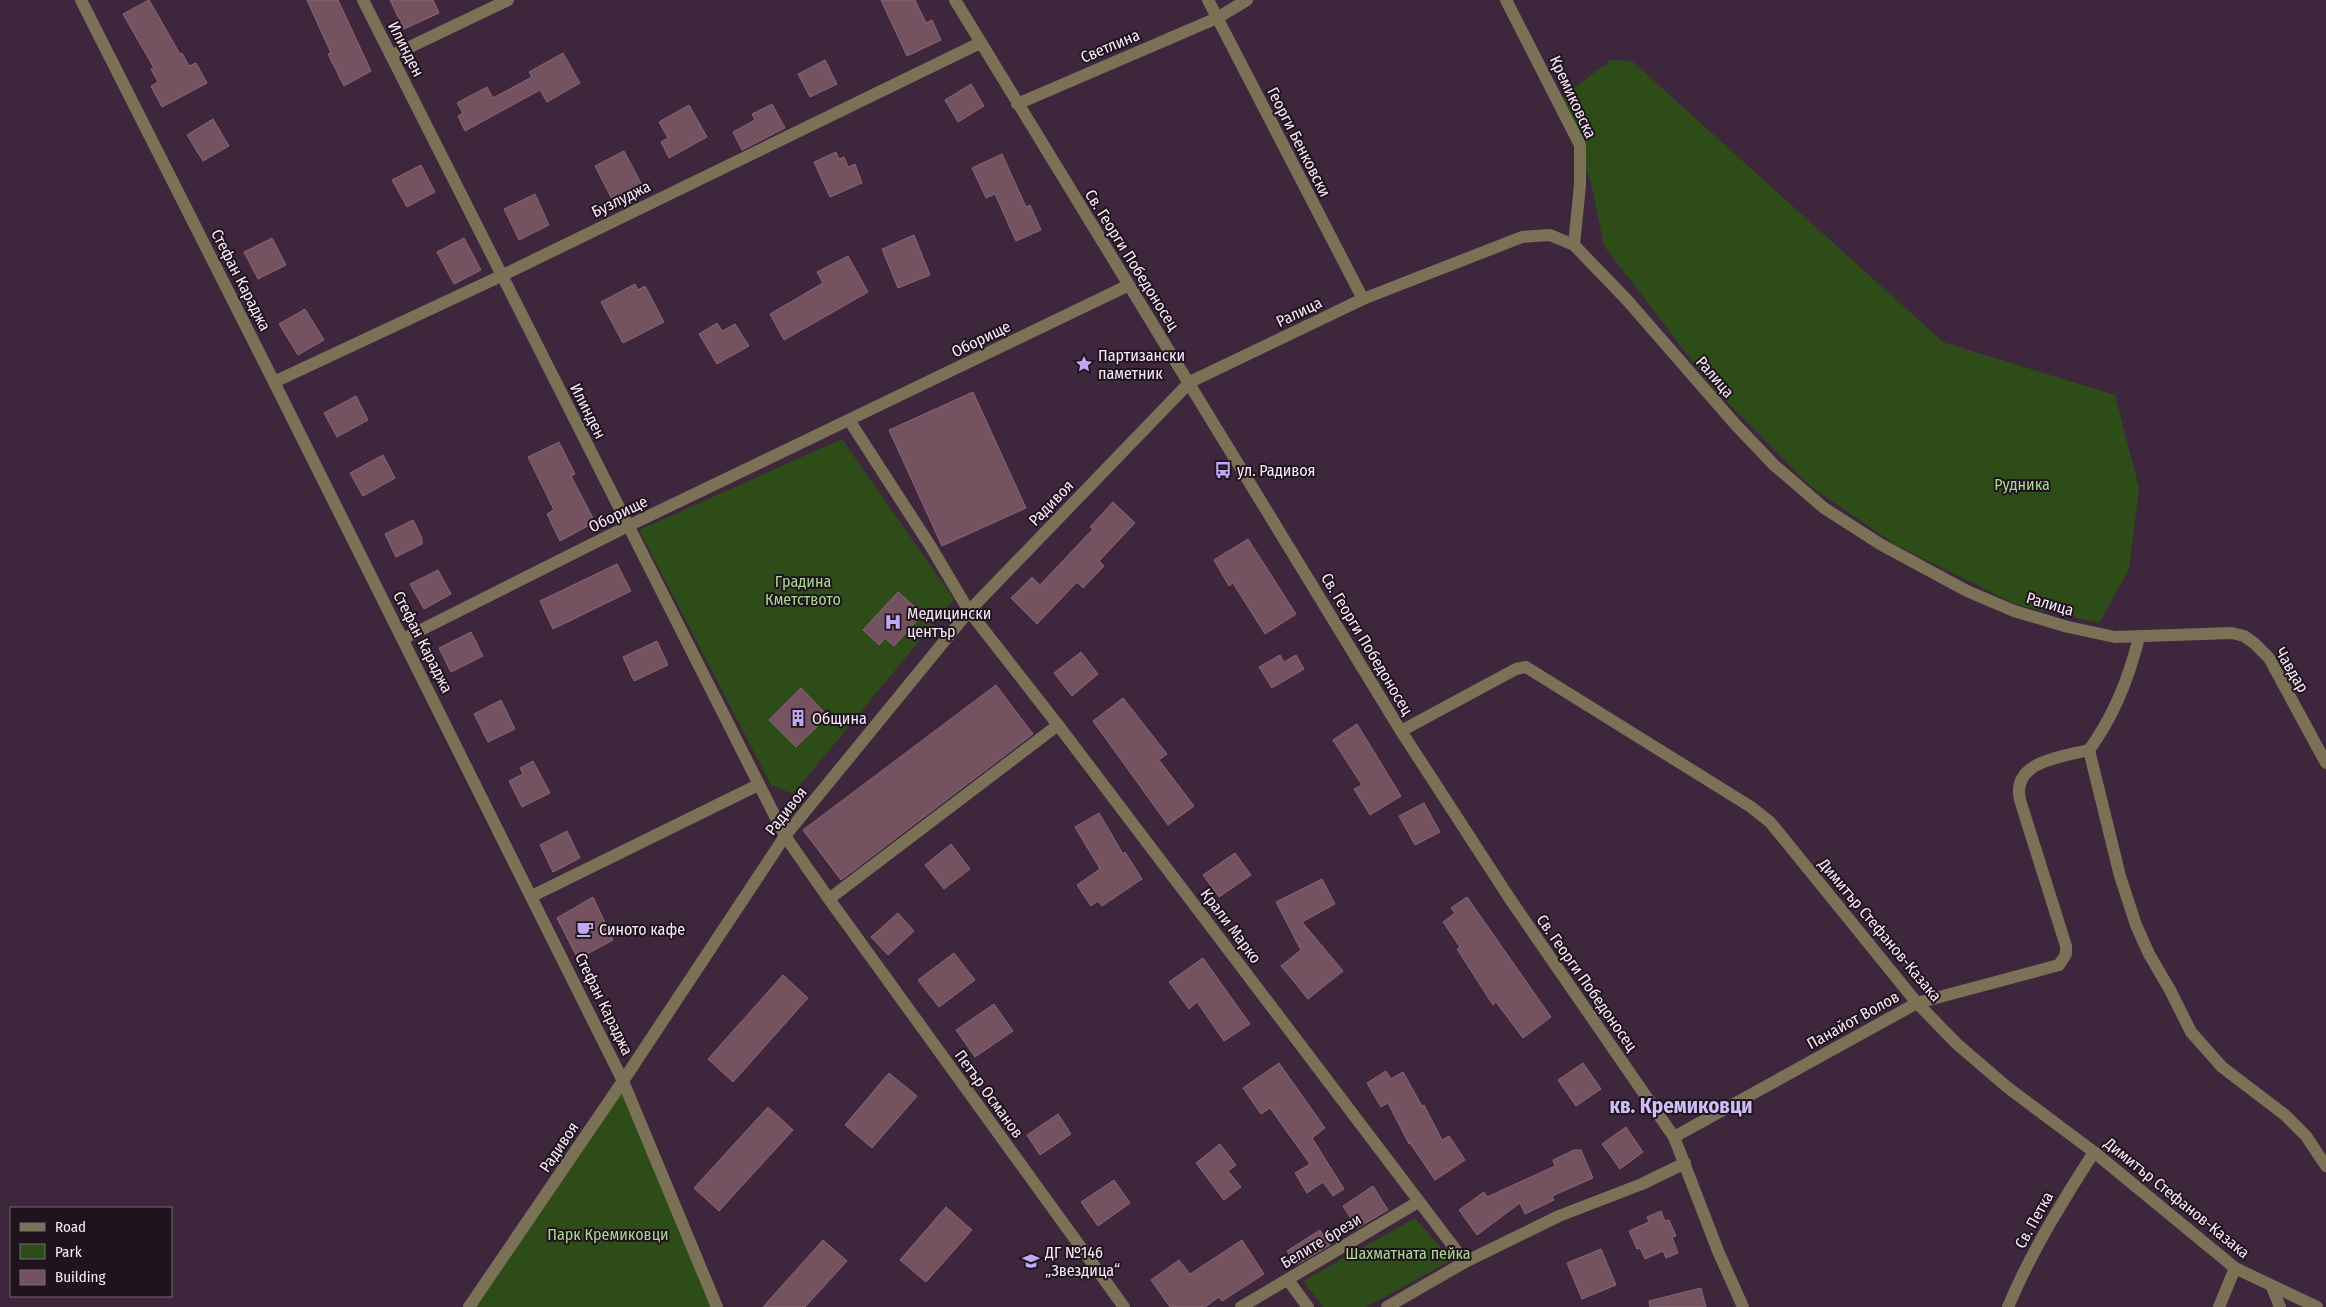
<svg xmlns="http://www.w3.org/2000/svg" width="2326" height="1307" viewBox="0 0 2326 1307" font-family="'Fira Sans Condensed',sans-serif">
<rect width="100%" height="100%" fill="#3e273d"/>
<g fill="#2d4c17">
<polygon points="1611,60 1632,61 1943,342 2115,395 2139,488 2129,569 2099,623 2017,605 1896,545 1810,486 1713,388 1604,246 1591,182 1558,100"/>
<polygon points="842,439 954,599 793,794 771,785 639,530"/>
<polygon points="623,1081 717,1307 469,1307"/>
<polygon points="1415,1218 1452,1260 1366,1307 1323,1307 1303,1281"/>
</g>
<g fill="#74525f" stroke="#8b6775">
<polygon points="149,0 180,54 182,53 189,66 196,63 207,83 162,107 151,86 158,82 151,69 154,68 123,14"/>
<polygon points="307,0 338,0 371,71 344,86 328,54 331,53"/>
<polygon points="390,0 433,0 439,13 404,29"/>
<polygon points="881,0 915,0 926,23 932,20 941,40 907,56"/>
<polygon points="563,53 580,83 547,102 540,90 465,131 458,116 463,113 457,103 487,87 493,98 532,77 529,72"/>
<polygon points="825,60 837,84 810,97 798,74"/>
<polygon points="971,84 984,106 958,122 945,100"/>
<polygon points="772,104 785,128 742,150 733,132 755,120 752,114"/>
<polygon points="689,105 707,137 669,158 661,142 668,138 659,122"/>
<polygon points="213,119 229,146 203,161 187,135"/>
<polygon points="624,151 642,185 613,201 595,166"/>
<polygon points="836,152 839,159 844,157 848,167 855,164 862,183 830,197 814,162"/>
<polygon points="1002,154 1026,207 1030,205 1041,230 1016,241 995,194 986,198 972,168"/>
<polygon points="421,165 435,192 407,207 392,180"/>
<polygon points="535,194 549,225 519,240 504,209"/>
<polygon points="914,235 930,275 898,288 882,249"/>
<polygon points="272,238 286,265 258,279 244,252"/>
<polygon points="464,238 481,270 454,284 437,252"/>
<polygon points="848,256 868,292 784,340 770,314 823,283 817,272"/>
<polygon points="635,284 638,290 645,286 664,322 623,343 601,302"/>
<polygon points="305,309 324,340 298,355 279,324"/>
<polygon points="717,323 722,331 735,324 749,346 717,364 699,334"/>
<polygon points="973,392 1026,508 942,546 889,430"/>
<polygon points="356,396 368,420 337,437 324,413"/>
<polygon points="559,442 575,474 571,476 595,522 560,541 547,514 554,510 528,457"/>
<polygon points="383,455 395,478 363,496 350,473"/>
<polygon points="1113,502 1135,523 1099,561 1104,566 1083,588 1077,582 1037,624 1011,598 1032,577 1040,585 1093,529 1090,527"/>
<polygon points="413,520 422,538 422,544 396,557 385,534"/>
<polygon points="1248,539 1296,614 1265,634 1233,583 1229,586 1214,560"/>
<polygon points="617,564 631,591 553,629 540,601"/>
<polygon points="438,570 451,594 424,609 410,584"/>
<polygon points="898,592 923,614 894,646 885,638 879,645 863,630"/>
<polygon points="471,632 483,656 451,672 439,648"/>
<polygon points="657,641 668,665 634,681 623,657"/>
<polygon points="1081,652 1098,674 1072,696 1054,673"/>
<polygon points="1280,655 1284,662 1296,655 1304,669 1272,688 1259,667"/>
<polygon points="996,685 1033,734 841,880 803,830"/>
<polygon points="801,688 828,716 796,747 769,720"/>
<polygon points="1123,698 1167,754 1159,760 1194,806 1168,825 1093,721"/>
<polygon points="501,700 515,729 488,742 474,714"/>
<polygon points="1357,724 1401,796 1370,815 1354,789 1362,785 1333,740"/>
<polygon points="533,761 550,793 522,807 509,781 523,774 520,768"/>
<polygon points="1424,803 1440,832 1415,845 1399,816"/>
<polygon points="1099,813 1123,854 1125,852 1142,879 1102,906 1098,901 1091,906 1077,885 1100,869 1075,827"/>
<polygon points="567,831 580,858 553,872 540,845"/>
<polygon points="951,844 970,869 944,889 925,865"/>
<polygon points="1235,853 1251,875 1219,897 1203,875"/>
<polygon points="1322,879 1335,904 1302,922 1343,971 1308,999 1281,966 1301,950 1276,902"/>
<polygon points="593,897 613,940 578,959 557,918"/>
<polygon points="1467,897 1551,1017 1523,1038 1496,1002 1493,1005 1457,949 1460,947 1443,922 1455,913 1451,908"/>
<polygon points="898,913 914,931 888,955 871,937"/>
<polygon points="954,953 975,980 939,1007 918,980"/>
<polygon points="1203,958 1250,1024 1224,1041 1197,1002 1189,1009 1169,982"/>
<polygon points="783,975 808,998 733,1082 708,1059"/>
<polygon points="994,1004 1013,1031 975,1057 956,1030"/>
<polygon points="1279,1063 1325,1128 1312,1138 1344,1189 1333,1196 1323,1182 1307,1193 1295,1173 1310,1164 1270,1108 1261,1114 1243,1088"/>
<polygon points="1583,1063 1601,1089 1576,1106 1558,1080"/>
<polygon points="1386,1071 1391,1079 1403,1072 1422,1106 1424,1105 1442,1140 1449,1136 1465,1160 1435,1180 1410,1143 1409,1144 1388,1103 1381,1107 1367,1083"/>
<polygon points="889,1073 917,1096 872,1148 845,1125"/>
<polygon points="768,1107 793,1130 719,1211 694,1188"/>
<polygon points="1058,1114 1071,1134 1040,1155 1027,1135"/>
<polygon points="1626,1127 1643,1152 1620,1169 1602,1144"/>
<polygon points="1220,1144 1236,1165 1228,1171 1241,1187 1224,1200 1196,1163"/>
<polygon points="1574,1150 1581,1150 1593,1178 1552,1196 1554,1200 1525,1214 1520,1203 1477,1235 1459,1210 1484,1192 1487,1197 1555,1166 1553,1160"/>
<polygon points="1114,1180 1130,1203 1098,1226 1081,1202"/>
<polygon points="1373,1186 1388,1210 1357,1228 1343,1206"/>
<polygon points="946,1207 972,1230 926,1282 900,1260"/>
<polygon points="1661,1211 1665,1221 1669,1220 1676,1236 1672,1237 1678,1253 1666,1258 1663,1251 1645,1259 1640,1248 1637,1249 1629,1231 1649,1222 1647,1217"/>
<polygon points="1320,1230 1330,1245 1296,1265 1287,1251"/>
<polygon points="823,1240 847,1261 805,1307 763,1307"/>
<polygon points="1242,1240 1264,1274 1222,1301 1219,1297 1205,1307 1170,1307 1151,1280 1179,1260 1190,1274"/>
<polygon points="1601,1249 1616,1285 1582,1299 1567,1263"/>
<polygon points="1701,1288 1706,1307 1650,1307 1649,1301"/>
</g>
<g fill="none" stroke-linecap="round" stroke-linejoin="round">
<g stroke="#7b7157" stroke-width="12">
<polyline points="81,0 274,382 623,1081 717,1307"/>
<polyline points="363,0 785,836 829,899 1124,1307"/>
<polyline points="955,0 1401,731 1510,899 1674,1137 1718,1251 1743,1307"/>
<polyline points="1208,0 1363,299"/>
<polyline points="1506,0 1580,145 1580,185 1574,245"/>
<polyline points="391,56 508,0"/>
<polyline points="1017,104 1217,18 1247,0"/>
<polyline points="274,382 501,276 980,43"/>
<polyline points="849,420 931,547 969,611 1058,725 1465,1262"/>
<path d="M2139,637C2129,678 2114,716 2089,750L2120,876L2136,925L2149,954L2170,990L2191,1032L2222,1067L2285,1115L2306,1136L2326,1166"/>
<polyline points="403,639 628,526 1127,286"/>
<polyline points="1401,731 1516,669 1526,667 1751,807 1770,822 1917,1003 1957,1044 2007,1087 2094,1152 2235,1268 2317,1307"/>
<polyline points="532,896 758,785"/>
<polyline points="829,899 1058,725"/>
<path d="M1674,1137L1917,1003L2059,965L2066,954V946L2020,800C2011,761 2062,757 2089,750"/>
<polyline points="1288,1280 1308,1307"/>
<polyline points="2272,1287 2280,1307"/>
<polyline points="469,1307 623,1081 785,836 969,611 1190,382 1363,299 1522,237 1550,235 1574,245 1627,300 1735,424 1774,465 1824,508 1880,544 1967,591 2014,611 2068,627 2115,637 2232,633 2244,636 2254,643 2269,658 2326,763"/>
<polyline points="1241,1307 1418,1202"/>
<polyline points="1387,1307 1465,1262 1559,1216 1642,1184 1685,1163"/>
<path d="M2008,1307C2031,1252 2062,1202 2094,1152"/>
<polyline points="2219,1307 2235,1268"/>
</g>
</g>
<defs>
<g id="sight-bare" transform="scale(1.35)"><path d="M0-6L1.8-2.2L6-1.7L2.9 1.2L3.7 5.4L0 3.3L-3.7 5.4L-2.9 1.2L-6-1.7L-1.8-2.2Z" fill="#c0a8f3" stroke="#1f141e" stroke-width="2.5" paint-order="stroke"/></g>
<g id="bus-bare" transform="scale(1.35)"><path d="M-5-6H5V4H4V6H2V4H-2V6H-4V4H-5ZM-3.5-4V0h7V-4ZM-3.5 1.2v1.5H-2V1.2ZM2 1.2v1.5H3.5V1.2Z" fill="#c0a8f3" stroke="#1f141e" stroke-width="2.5" paint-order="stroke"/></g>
<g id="hospital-bare" transform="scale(1.35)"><path d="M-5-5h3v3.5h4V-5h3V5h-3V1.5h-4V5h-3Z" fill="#c0a8f3" stroke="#1f141e" stroke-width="2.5" paint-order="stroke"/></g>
<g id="building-bare" transform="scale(1.35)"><path d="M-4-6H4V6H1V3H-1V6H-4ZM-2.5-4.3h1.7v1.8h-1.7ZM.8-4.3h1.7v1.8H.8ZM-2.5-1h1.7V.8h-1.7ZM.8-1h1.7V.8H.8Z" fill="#c0a8f3" stroke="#1f141e" stroke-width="2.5" paint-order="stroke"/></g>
<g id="cafe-bare" transform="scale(1.35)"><path d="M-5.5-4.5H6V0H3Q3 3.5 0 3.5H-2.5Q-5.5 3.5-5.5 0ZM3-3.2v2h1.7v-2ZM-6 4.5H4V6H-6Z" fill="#c0a8f3" stroke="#1f141e" stroke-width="2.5" paint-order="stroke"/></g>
<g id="school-bare" transform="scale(1.35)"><path d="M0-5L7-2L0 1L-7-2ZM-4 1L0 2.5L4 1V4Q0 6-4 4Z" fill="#c0a8f3" stroke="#1f141e" stroke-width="2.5" paint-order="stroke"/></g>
</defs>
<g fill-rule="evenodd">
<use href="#sight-bare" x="1084" y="364"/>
<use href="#bus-bare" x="1223" y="470"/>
<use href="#hospital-bare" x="893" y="622"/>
<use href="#building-bare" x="798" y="718"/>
<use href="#cafe-bare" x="585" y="929"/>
<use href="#school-bare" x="1031" y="1261"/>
</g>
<g text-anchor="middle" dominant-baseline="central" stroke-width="4" stroke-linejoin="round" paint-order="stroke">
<g font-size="16" fill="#f9eaf8" stroke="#1f141e">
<text transform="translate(1110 46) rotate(-23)">Светлина</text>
<text transform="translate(406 49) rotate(63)">Илинден</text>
<text transform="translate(1573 97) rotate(65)">Кремиковска</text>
<text transform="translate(1299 142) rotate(63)">Георги Бенковски</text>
<text transform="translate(621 199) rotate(-26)">Бузлуджа</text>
<text transform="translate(1132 260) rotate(58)">Св. Георги Победоносец</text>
<text transform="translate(241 280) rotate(63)">Стефан Караджа</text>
<text transform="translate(1299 312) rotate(-26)">Ралица</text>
<text transform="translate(981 339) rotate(-26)">Оборище</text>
<text transform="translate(1715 377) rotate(49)">Ралица</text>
<text transform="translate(588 411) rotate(63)">Илинден</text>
<text transform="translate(1051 503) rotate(-46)">Радивоя</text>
<text transform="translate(618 514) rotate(-26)">Оборище</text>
<text transform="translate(2050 604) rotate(16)">Ралица</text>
<text transform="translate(423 642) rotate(63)">Стефан Караджа</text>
<text transform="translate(1367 644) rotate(59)">Св. Георги Победоносец</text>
<text transform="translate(2292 670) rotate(59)">Чавдар</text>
<text transform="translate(786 811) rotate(-52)">Радивоя</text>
<text transform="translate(1231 926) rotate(53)">Крали Марко</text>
<text transform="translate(1880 930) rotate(50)">Димитър Стефанов-Казака</text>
<text transform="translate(1587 983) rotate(55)">Св. Георги Победоносец</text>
<text transform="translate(604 1004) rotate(64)">Стефан Караджа</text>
<text transform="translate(1853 1020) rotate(-29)">Панайот Волов</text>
<text transform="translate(989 1094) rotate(54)">Петър Османов</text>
<text transform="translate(559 1147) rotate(-56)">Радивоя</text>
<text transform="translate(2177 1198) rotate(39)">Димитър Стефанов-Казака</text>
<text transform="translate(2034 1220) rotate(-61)">Св. Петка</text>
<text transform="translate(1321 1241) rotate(-31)">Белите брези</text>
</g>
<g font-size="16" fill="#f9eaf8" stroke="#1f141e" text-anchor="start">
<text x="1098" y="355">Партизански<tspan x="1098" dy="18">паметник</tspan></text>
<text x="1237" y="470">ул. Радивоя</text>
<text x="907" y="613">Медицински<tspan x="907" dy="18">център</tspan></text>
<text x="812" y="718">Община</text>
<text x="599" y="929">Синото кафе</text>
<text x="1045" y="1252">ДГ №146<tspan x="1045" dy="18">„Звездица“</tspan></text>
</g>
<g font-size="16" fill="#a7da8a" stroke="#1f141e">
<text x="2022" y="484">Рудника</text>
<text x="803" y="581">Градина<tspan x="803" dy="18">Кметството</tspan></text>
<text x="608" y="1234">Парк Кремиковци</text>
<text x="1408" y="1253">Шахматната пейка</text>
</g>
<g font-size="21" font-weight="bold" fill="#cfbdf6" stroke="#1f141e">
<text x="1681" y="1106">кв. Кремиковци</text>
</g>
</g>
<rect x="10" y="1207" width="162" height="90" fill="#1f141e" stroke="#766a75"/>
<rect x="20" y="1223" width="25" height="8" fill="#7b7157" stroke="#766a75"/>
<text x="55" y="1232" font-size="15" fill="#f9eaf8">Road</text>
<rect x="20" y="1244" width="25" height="15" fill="#2d4c17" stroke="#766a75"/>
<text x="55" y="1257" font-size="15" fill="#f9eaf8">Park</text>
<rect x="20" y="1270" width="25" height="15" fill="#74525f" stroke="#766a75"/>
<text x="55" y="1282" font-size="15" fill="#f9eaf8">Building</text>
</svg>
